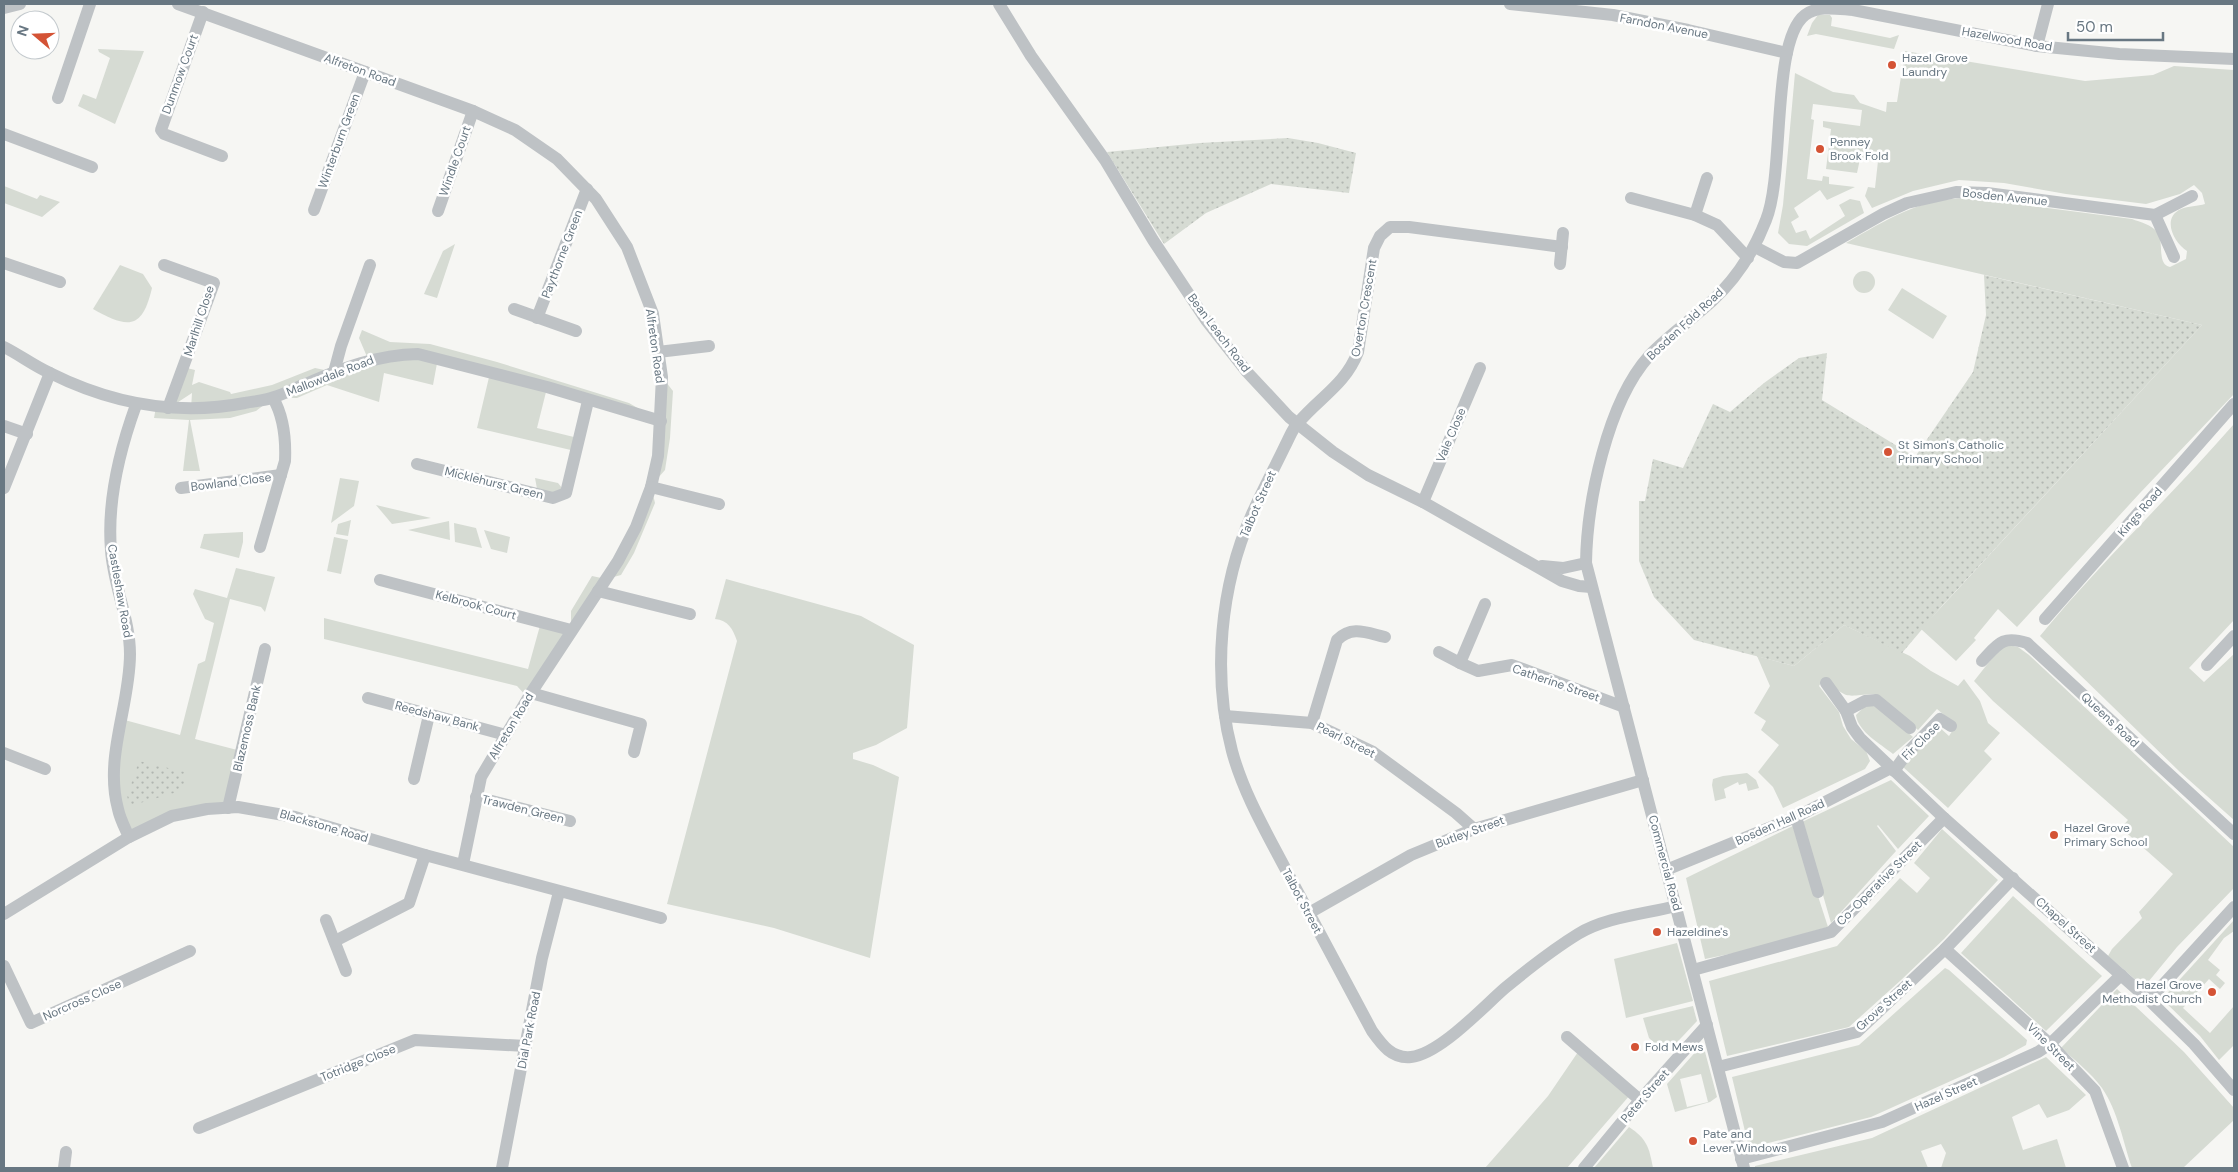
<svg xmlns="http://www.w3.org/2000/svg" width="2238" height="1172" viewBox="0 0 2238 1172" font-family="'DM Sans',sans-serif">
<defs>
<pattern id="park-dots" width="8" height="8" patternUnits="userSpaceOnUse" patternTransform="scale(1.25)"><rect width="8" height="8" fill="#d6dbd3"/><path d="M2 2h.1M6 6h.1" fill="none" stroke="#b1b6b1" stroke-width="1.8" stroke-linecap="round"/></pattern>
</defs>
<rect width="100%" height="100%" fill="#f6f6f3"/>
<g fill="#d6dbd3" fill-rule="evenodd">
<polygon points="1818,15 1830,15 1832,18 1831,26 1890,38 1899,35 1894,49 1816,34 1807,36 1812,23"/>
<polygon points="98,49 144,51 115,124 78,106 83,94 96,99 110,58 99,52"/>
<path d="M1905,51L2085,81L2153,75L2174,66L2234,70V394L2140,493L2017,627L1998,609L1974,638L1976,640L1956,661L1921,629L2202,325L1846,243C1888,219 1921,197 1972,198L2132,219C2140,222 2152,225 2157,232C2165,242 2156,264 2170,267L2186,259L2187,251C2174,243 2161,218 2181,209C2188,206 2198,206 2205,204L2202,193L2194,185L2180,194L2146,204L2066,194L2004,183L1959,180L1913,191L1872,208L1865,196L1868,187L1875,188L1878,161L1860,159L1857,173L1826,169L1831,129L1823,127V121L1860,126L1862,110L1813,104L1811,119L1814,120L1807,179L1822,181L1823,176L1829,177V184L1855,187L1827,200L1820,190L1794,208L1799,217L1791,222L1796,233L1806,230L1810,239L1845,216L1839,205L1850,199L1860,201L1864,213L1807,246L1789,244L1778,233L1783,205L1795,73L1833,92L1854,95L1860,103L1886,112L1887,102H1897Z"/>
<polygon points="4,186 37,199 40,195 60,202 42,217 4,203"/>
<polygon points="455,244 437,298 424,294 443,251"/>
<path d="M120,265L143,274L152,288C142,331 127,328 93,309Z"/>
<circle cx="1864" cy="282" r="11"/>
<polygon points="1902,288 1947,316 1933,339 1888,310"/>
<path d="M362,330L390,342L430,344L497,362L629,403L660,421L662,377L673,391L670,438L665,470L651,486L655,503L634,553L621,575L606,579L528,698L517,686L324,639V618L528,669L541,622L571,630V611L592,576L606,579L636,527L661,421L547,388L537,428L578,438L575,451L477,428L490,373L438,358L433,385L384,373L379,402L327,385L297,398H273L256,411L230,418L190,420L200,471H183L189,420L154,418L156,407L168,408L183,367L195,370L192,385L199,382L230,392L231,394L272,385L315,368L334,372L368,359L359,338ZM192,393L191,409L169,408Z"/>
<path d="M2234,424V620L2189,668L2204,682L2234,654V820L2180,772L2040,636C2101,562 2171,496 2234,424Z"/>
<polygon points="340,478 359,481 354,506 331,523"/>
<polygon points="535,478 558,483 566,493 538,494"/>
<polygon points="376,505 431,518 392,524"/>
<polygon points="351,520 348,536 336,534 338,524"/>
<polygon points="449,521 450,540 408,530"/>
<polygon points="454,523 476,528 482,548 455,542"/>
<polygon points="484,530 510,537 507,553 491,549"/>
<polygon points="243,532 243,542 239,558 200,548 204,534"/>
<polygon points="334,537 348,540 341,574 327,571"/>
<polygon points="236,568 275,577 265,612 261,607 230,599 195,739 241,751 228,808 207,809 129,837 117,809 121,719 180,735 198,664 205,661 214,623 205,619 193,594 195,589 227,598"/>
<path d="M726,579L861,616L914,645L907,728L876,745L853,753V759L873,765L899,777L870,958L774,928L667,904L737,641C733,629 728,620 715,619Z"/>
<path d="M1844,625L1910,656L1931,671L1958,686L1964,679L1980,701L1988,723L2000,733L1984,751L1992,759L1948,808L1903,767L1938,726L1949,736L1956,725L1937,709L1918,730L1874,694C1843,696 1849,700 1824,678L1819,686L1839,712L1843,726L1851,739L1866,751L1870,761L1865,769L1783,808L1773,787L1758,772L1779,745L1761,730L1766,721L1754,713L1770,686L1757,656L1794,666Z"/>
<polygon points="2008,645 2018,647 2029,655 2234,847 2234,888 2177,947 2144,987 2108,956 2112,949 2142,918 2139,912 2173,874 2121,828 2128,820 1993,701 1974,681 2001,647"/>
<path d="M1876,704L1913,737L1893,754C1881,744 1858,732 1856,715L1866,705Z"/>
<polygon points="1747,773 1756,780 1759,788 1748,791 1746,783 1739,785 1738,782 1724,789 1726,798 1715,801 1712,785 1713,779 1723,776"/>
<polygon points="1891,780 1929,816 1898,849 1878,825 1877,826 1896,851 1831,923 1802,822"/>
<polygon points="1795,825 1828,927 1744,951 1705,959 1686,878"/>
<polygon points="1942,829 1998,880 1944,939 1900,981 1849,1027 1727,1056 1709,981 1837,946 1900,878 1917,893 1930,878 1914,863"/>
<polygon points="2013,896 2102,976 2046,1031 1961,953"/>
<polygon points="2234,920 2234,931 2224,938 2208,960 2220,970 2216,975 2225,983 2220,989 2209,979 2183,1008 2210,1033 2234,1006 2234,1045 2219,1060 2200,1036 2162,999"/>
<polygon points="1677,943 1693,1001 1626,1018 1614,959"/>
<polygon points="1945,968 1949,970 2027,1040 2026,1045 2004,1057 1871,1117 1749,1148 1732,1077 1859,1045"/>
<path d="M2117,989L2184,1052L2234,1108V1120L2183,1168H2132C2123,1142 2118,1111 2102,1088C2091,1073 2075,1060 2061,1048Z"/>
<polygon points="1693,1006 1697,1021 1666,1054 1649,1038 1643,1018"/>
<path d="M1699,1048H1704L1717,1097L1710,1102L1675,1112L1667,1084ZM1701,1074L1708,1102L1687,1107L1680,1079Z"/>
<polygon points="1578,1052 1630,1095 1567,1168 1485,1168 1548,1096"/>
<polygon points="2046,1057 2086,1095 2069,1110 2047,1118 2039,1104 2012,1117 2023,1150 2057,1139 2066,1168 1941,1168 1946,1153 1941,1144 1921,1151 1928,1168 1755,1168 1755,1166 1872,1138"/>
<path d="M1629,1127C1647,1139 1649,1147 1653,1168H1594Z"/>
</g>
<g fill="url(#park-dots)">
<polygon points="1288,138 1318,143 1356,153 1349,193 1271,184 1206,213 1164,244 1107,152 1200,143"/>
<polygon points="1984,275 2202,325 1941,607 1902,653 1844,625 1794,666 1694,640 1667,611 1654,597 1639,561 1639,501 1645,501 1653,459 1683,468 1713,404 1730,412 1764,383 1799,358 1827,353 1822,400 1915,457 1973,372 1986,315"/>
<polygon points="139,761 185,772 184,790 140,803 131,809 127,796"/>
</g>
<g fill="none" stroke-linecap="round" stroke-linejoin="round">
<g stroke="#bec2c5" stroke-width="12">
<polyline points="178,4 473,111 515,130 557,159 596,199 627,247 653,314 662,377 658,456 651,487 636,527 618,561 531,693 481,777 463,864"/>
<polyline points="999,4 1031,56 1105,160 1153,240 1206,320 1247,372 1289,417 1333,452 1368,475 1423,502 1562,581 1579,586 1591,587"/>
<polyline points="1510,4 1613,15 1688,30 1787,53"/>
<polyline points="4,8 20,4"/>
<polyline points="203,12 161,130 164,134 222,156"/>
<polyline points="2037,46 2048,4"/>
<polyline points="58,98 90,4"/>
<polyline points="4,134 92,167"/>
<polyline points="1631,198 1695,215 1717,225 1748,258"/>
<polyline points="314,210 365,72"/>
<polyline points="438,211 473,111"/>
<polyline points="1695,215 1707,178"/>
<polyline points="2155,215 2192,196"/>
<path d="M1562,247L1409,227H1390L1380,236L1374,248L1358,352C1345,385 1320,397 1298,423C1292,429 1289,439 1285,446C1274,469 1262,491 1252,514C1220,586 1212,675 1232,751C1243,792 1265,830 1285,868C1314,923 1343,977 1372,1031C1382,1045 1392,1059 1411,1057C1440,1054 1483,1007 1505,988C1528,969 1552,950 1578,934C1606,917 1645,914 1676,906"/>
<polyline points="1755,247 1784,262 1797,263 1883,214 1907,203 1956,192 1987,193 2155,215 2174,257"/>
<polyline points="4,263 60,282"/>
<polyline points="1560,264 1563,233"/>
<polyline points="164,265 214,283 168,408"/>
<polyline points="514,309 576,331"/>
<polyline points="537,318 587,189"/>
<path d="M4,347C20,355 34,366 50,373C112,404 177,416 245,403C254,401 265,401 274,397C285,394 295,388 306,384C343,368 377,355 418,354L547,387L661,421"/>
<polyline points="658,352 709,346"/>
<polyline points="334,372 341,346 370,265"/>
<polyline points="4,426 27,434"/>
<polyline points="417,464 553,498 566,493 588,401"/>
<polyline points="651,487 719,504"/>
<polyline points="4,488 50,373"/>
<polyline points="181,488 281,475"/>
<polyline points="1423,502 1480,368"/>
<path d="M260,547L285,461C286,439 284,417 273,398"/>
<polyline points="1542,566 1563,568 1586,563"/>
<polyline points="380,580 571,630"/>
<polyline points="598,591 690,614"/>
<polyline points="1485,604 1460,663 1478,671 1512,665 1624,707"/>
<polyline points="2045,619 2234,404"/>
<polyline points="1439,652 1460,663"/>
<path d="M1982,661C1998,644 2002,635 2027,643L2234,834"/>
<polyline points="2207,665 2234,636"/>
<polyline points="1826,683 1846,711 1852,727 1860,738 1944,818 2149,1000 2194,1044 2234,1090"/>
<polyline points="531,693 641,724 634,752"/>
<polyline points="368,698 506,735"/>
<polyline points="1846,711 1865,701 1876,700 1910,728"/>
<polyline points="1225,716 1312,723 1373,752 1456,813 1474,829"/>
<path d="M1312,723L1337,640C1352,625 1367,633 1385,637"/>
<polyline points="4,753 45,769"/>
<polyline points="1894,771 1907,753 1940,719 1951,726"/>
<polyline points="414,779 429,715"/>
<polyline points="476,797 570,821"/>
<polyline points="228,808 265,649"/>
<polyline points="1796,817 1818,892"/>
<path d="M129,837C125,828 120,819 118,809C104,757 130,706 130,654C130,619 113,585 111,550C107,502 120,449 136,405"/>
<polyline points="1666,870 1796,817 1891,768"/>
<polyline points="1309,913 1411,855 1474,829 1643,780"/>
<polyline points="4,914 129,837 172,816 207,809 238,807 295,817 425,855 661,918"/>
<polyline points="326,920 346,971"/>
<polyline points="335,941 409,903 425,855"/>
<polyline points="1945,949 2050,1044 2095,1091 2123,1168"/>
<polyline points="4,966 31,1023 190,951"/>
<polyline points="1693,970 1831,932 1944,818"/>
<polyline points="2149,1000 2234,907"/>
<polyline points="1567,1037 1640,1100"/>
<polyline points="1718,1067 1857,1032 1945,949 2013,878"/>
<polyline points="199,1128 415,1040 526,1046"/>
<polyline points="1741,1159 1882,1122 2038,1052 2050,1044 2121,975"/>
<polyline points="64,1168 66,1152"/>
<polyline points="502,1168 542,958 559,892"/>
<polyline points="1584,1168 1640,1100 1707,1025"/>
<path d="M1744,1168L1586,563C1587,502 1607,403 1649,356C1668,336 1691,320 1712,301C1736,279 1754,251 1766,220C1785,174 1771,41 1805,15C1818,5 1838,9 1853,10L2037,46L2119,54L2234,59"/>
</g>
</g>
<g fill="#d45335" stroke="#fff" stroke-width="2">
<circle cx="1892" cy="65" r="5"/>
<circle cx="1820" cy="149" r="5"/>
<circle cx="1888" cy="452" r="5"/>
<circle cx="2054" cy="835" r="5"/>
<circle cx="1657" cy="932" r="5"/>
<circle cx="2212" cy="992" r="5"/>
<circle cx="1635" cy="1047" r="5"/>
<circle cx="1693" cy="1141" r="5"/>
</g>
<g text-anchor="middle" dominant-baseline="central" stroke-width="5" stroke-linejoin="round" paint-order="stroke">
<g font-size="12" fill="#687782" stroke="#fff">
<text transform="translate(1664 26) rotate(11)">Farndon Avenue</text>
<text transform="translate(2007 39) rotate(10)">Hazelwood Road</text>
<text transform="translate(360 70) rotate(20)">Alfreton Road</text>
<text transform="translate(180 74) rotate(-70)">Dunmow Court</text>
<text transform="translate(339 141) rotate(-70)">Winterburn Green</text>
<text transform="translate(455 161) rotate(-71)">Windle Court</text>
<text transform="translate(2005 197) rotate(6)">Bosden Avenue</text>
<text transform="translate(562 254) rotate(-69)">Paythorne Green</text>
<text transform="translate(1364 308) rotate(-80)">Overton Crescent</text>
<text transform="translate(199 321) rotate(-72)">Marlhill Close</text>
<text transform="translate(1685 324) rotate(-43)">Bosden Fold Road</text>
<text transform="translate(1219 333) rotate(53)">Bean Leach Road</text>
<text transform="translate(655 346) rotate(82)">Alfreton Road</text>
<text transform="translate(330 376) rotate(-21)">Mallowdale Road</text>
<text transform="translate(1451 435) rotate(-67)">Vale Close</text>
<text transform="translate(231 482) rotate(-7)">Bowland Close</text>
<text transform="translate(494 483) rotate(14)">Micklehurst Green</text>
<text transform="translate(1258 504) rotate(-66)">Talbot Street</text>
<text transform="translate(2140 512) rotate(-49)">Kings Road</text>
<text transform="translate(120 591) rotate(80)">Castleshaw Road</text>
<text transform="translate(476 605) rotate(15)">Kelbrook Court</text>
<text transform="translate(1556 683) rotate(19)">Catherine Street</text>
<text transform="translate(437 716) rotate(15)">Reedshaw Bank</text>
<text transform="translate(2110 720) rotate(43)">Queens Road</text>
<text transform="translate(511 726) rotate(-59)">Alfreton Road</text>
<text transform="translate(247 728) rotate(-77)">Blazemoss Bank</text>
<text transform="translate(1346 740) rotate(27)">Pearl Street</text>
<text transform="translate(1921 741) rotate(-45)">Fir Close</text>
<text transform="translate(523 809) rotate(14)">Trawden Green</text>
<text transform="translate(1780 822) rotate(-24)">Bosden Hall Road</text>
<text transform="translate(324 826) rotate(16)">Blackstone Road</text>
<text transform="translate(1470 832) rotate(-20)">Butley Street</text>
<text transform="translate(1665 863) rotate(75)">Commercial Road</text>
<text transform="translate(1879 883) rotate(-45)">Co-Operative Street</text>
<text transform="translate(1302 901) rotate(62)">Talbot Street</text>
<text transform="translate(2066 925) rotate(42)">Chapel Street</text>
<text transform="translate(82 1000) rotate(-24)">Norcross Close</text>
<text transform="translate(1884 1005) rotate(-42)">Grove Street</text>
<text transform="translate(529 1030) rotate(-79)">Dial Park Road</text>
<text transform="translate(2051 1047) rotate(45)">Vine Street</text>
<text transform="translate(358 1063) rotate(-22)">Totridge Close</text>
<text transform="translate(1946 1094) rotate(-24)">Hazel Street</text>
<text transform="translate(1645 1096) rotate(-49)">Peter Street</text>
</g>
<g font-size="12" fill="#687782" stroke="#fff" text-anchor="start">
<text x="1902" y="58">Hazel Grove<tspan x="1902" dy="14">Laundry</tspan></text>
<text x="1830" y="142">Penney<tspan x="1830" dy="14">Brook Fold</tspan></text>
<text x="1898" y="445">St Simon's Catholic<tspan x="1898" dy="14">Primary School</tspan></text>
<text x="2064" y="828">Hazel Grove<tspan x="2064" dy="14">Primary School</tspan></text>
<text x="1667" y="932">Hazeldine's</text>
<text x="2202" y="985" text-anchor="end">Hazel Grove<tspan x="2202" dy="14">Methodist Church</tspan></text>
<text x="1645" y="1047">Fold Mews</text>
<text x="1703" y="1134">Pate and<tspan x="1703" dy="14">Lever Windows</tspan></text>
</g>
</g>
<rect width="2238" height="1172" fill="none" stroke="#687782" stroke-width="10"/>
<g transform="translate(35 35) rotate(289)"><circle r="24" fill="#ffffff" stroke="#c3c9cd"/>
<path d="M0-4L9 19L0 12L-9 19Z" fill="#d45335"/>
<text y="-8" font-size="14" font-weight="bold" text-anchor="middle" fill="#687782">N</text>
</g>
<path d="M2068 32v8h95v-8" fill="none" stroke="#687782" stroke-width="2.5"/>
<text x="2076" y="32" font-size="15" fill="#687782" stroke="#ffffff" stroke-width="4" paint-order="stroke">50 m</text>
</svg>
